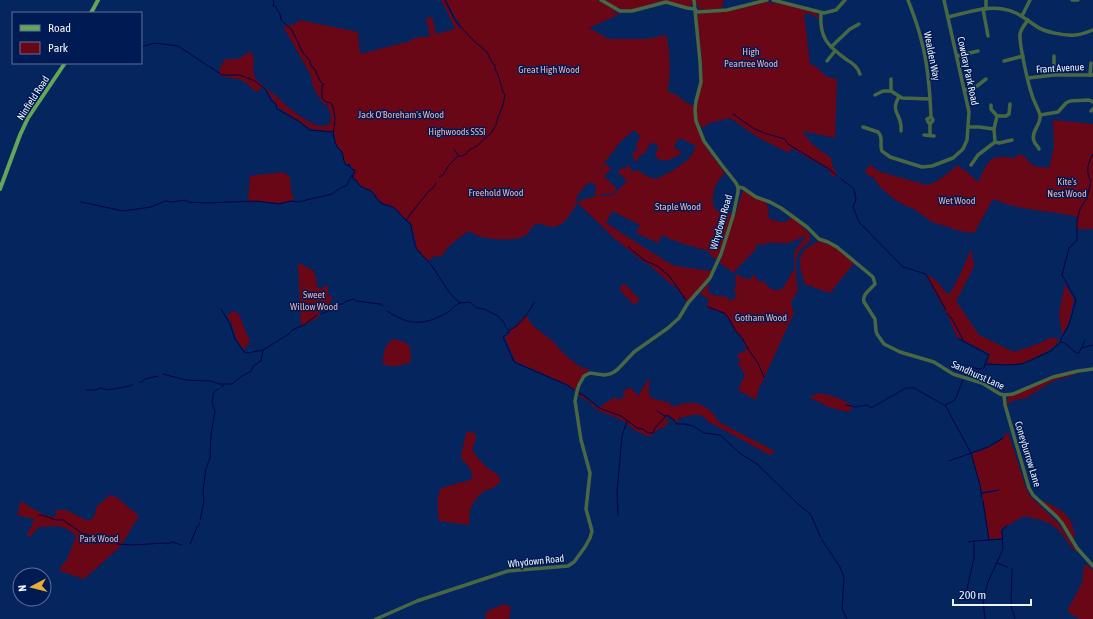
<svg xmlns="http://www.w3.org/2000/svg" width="1093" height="619" viewBox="0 0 1093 619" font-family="'Asap Condensed',sans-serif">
<rect width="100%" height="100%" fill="#05255f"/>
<g fill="#6a0717" fill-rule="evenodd">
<path d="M441,0H445L453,18L460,28L462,27L455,17L446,0H597L615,10L614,12L616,14L620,12L622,13L589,28L607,38L611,39H646L666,35C671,54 670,72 668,92C678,93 684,104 694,106C694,117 696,128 701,138C704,143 707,148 709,153H710L725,173C715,183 712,191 713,206L715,207V210L730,213V214L733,215L717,260L711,256L708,251C693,246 677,243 662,235L658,243L636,233L640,225L612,211L606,223L667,262L676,266L712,271L710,277L687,302L674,285L673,286L646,262L645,263L615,239L578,203C569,213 567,226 552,227C547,227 542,223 537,224C531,225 530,232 526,235C517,241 497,240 486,238C480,237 474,234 469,231C463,234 450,245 446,250C444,254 443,255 439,257L434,256L428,261L416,248C417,244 412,224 410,222C405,218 401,218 399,211L396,210V209L390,205H386C383,202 380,202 378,199C376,197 374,193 372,191C366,187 360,189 357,180L354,179V173L355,170L353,169L350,164L348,165L344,161L343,152L337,146L335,141L334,132L311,129L279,108L264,87L261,88L257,92L253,90C247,79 233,78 221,76L219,74C220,67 221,64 226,59H239L249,52L252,53C256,61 251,70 255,77C259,84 269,90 276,96C280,99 283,103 287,106C294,112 312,126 322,126C325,126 328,125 330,123L331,115L327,105L324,104L318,96L313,86L310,74L283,26L293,25L300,20L358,32L360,54L403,43C408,43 410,40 415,38C420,37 426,37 432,36H430L426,18L432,17L436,34L455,29L447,11ZM634,130L640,136L636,146L637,150L632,154L636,163L639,156L645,153L650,144L653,143L657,144L658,148L655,156C662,165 674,158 681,154V151L676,149L674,146L677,141L680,138L696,146C695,149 693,152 692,155C683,166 668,173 656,179L646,176L638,170L632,172L629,165L624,169L623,167L618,172L627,181L612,196H598L604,194L611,195L617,189L604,176L611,169L605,163L591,180L621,141ZM589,182L596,185L595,195L597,196L581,200L578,203L576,201L577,200V195L578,194H580L582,189Z"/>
<path d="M604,0H693V3L689,7L666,1H662C650,3 632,13 621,9C615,7 609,3 604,0Z"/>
<polygon points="695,0 724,0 722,8 706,10 699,9"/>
<path d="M766,2L788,5L816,13L819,17L818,19C814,16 810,12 804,14L810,64L815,66L827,77L837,79L835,138L803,131C808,143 821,151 831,158L832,165L837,174L833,177L828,169L791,148L789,153L759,138L730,118L709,123L703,128C698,124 697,118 697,112C696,100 701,89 702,78C704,57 698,36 697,15L700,14L721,11Z"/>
<path d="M1053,120L1093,124V229H1076L1077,217C1049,210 1019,211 993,199L974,233L960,231L932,222L914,209L906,206L894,199L880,187L874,178L865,173L867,168L869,167V164L878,171L905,179L927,185L933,183L939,180L958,165L964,171L966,170L969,174L978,182L979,181C983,172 988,157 999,157C1004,156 1009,158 1015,158L1019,154L1025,157L1028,160V161L1034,166L1049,168L1054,147Z"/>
<polygon points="283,172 290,177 291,191 294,200 279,203 256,201 248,201 250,176"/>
<path d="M743,190L767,203V207L769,208L768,214L771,221L774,219L779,222H786L791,217L802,226L810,234V241C807,244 802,247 800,250C793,259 797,282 798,293H795V299H792L791,303L794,313L764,378L765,379C759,384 758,393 756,400L738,390L745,374L738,364L740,361L737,355L747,349L741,338L735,331L727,317L723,313L707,308L709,300L700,293L708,284L709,286L708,292C713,296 719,297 726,296L730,301L737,296L734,291L736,285L735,274L749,280L755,274L758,282L762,281L765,282L768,287C786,298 785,279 795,269L794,252L806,236C801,237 794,241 788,243C780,244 774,242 765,243V245L756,244V249L733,273L732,272L720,263Z"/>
<path d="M819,241L833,246L854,263L830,293L804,284C804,279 802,276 801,271C800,268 800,265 800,262C800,250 810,246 819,241Z"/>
<path d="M971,249L974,267L956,301L979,335L1014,352L1038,344L1052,337L1059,340C1056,349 1031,360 1022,363C1011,366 998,364 987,363L990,354L959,338L958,339L946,312L925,274C936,278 941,287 949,295L961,273Z"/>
<polygon points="298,263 313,270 317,280 316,283 317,287 322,289 325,286 328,286 328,295 332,297 330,303 319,312 319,317 301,327"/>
<polygon points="624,283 640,300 634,305 619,289"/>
<polygon points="1065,284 1074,300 1068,324 1062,335 1059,313"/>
<polygon points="233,311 239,314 245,330 250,341 244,350 236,338 232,324 227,316"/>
<polygon points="526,315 532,325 554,342 562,352 579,366 589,370 588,373 581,378 575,390 568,385 515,361 505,337 511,332 510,330 511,328 515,327"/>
<path d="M393,339L404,342L409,345L411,355V361C404,366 391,368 383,364C382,356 385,343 393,339Z"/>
<polygon points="1076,372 1079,373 1051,382 1026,398 1016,400 1009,402 1007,408 1007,400 1008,397 1053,378"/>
<path d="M649,378C650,385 647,392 651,398L670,403L671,407L686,403H697L707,408L712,412L716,418L719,422L736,431L773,450L774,453L770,455L709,422C708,422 704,417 704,417C697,412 685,417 678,419L677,423L674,420L667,415L666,419L669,421L666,426L657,430L650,437L636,431L622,420L597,410L589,402L578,395V393L581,394L598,408L615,397L619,400L626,395L622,392L630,387L638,396Z"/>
<path d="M820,393C833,396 842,398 853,407L848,412L831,408L809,397Z"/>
<path d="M468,431L476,434V438L472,450C477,457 481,462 488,468C494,473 497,472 501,481L493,488L484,491L474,501L470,510L469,525L439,521C438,510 436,498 441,488L470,480L473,477C471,470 468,464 462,460L461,456L466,433Z"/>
<path d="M1008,432L1026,488L1031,497L1059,524L1078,553C1069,547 1065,536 1057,529C1048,520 1036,519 1024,516L1005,527V526L1001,529L1002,538L989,539L982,494L997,491L996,490L982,492L972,454L988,448L1003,439V437Z"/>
<path d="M110,495L115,496L139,516L120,547L84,579C76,576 67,574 59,570L67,559L76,537C68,524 53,526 39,527L30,537L27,535C29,530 33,525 34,519L17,515L21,501C31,507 42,516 55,517L57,510H66L88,521L94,517L97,506Z"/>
<path d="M1039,499C1046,502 1063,510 1067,516C1072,522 1074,530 1075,537L1073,538L1063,522Z"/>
<polygon points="1086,564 1093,570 1093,619 1079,619 1067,611 1082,583 1084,567"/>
<polygon points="504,604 511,607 509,619 485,619 487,611"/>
</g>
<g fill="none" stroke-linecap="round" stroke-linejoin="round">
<g stroke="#000448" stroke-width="1">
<polyline points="141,47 154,43 178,46 222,75 240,75 255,81 266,90 271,100 276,104 277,109 297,120 310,130 333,132"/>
<polyline points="733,114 753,128 764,133 785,139 788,144 829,169 836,175"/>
<polyline points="454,149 458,155"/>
<path d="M353,176V179L356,180C361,189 364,187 371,191C375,194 377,200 381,203C385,205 386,205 390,206C397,208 399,214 404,218C406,221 409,222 411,225C412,232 414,245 418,251L420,252L421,254C427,260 432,265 436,272C444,284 448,293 460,303L470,302L477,308L484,309L498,316L505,324V327L509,330V332L503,337L514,362L567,385L574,390"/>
<path d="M439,177L443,175L449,165L458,156H462L466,154L469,150L477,146L492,132L496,125L497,120L503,105L505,94C501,91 503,89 501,85C500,80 498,74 495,69V65L493,64L487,52L473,40L458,24L454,18L445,0"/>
<polyline points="841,179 854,189 856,199 853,207 859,222 903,267 926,274 946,310"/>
<polyline points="81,202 123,211 151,207 165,201 172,202 185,200 188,202 206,203 256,201 279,204 291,201 298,202 332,194 339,189 347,185 351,176 353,176 355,170 353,170 349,166 349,164 348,166 346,165 344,161 342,152 337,147 335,142 333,132 334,129 335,118 333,107 331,103 326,102 322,98 322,85 324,85 320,81 314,68 311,66 310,61 303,53 292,30 281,20 280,14 275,6 273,6 274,2 273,0"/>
<polyline points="407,220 409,216 428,192 434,187 436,183"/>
<polyline points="628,247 644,260 659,267 670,277 686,300"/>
<polyline points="708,307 724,313 728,317 735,330 742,338 748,349 758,363 764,377"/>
<polyline points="221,309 230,324 235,339 244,352 248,353 262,350"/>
<path d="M387,311C410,326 424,326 448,312C453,309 454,305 460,303"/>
<polyline points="947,313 952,319 963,340"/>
<polyline points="321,314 337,307 340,304 343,304 346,301 354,299 356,301 380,304 383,306"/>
<path d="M510,330C522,324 527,314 534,303"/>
<polyline points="959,339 989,355 985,364"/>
<path d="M1062,342C1069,344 1072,353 1079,353L1081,348L1093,345"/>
<polyline points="1082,347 1085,340"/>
<polyline points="163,374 186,380 210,381 219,384 232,384 242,376 251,371 254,365 261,361 263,350 289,334 292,330 304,325 317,315"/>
<path d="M965,376L968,367L980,369L984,368L985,364L1005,365L1022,364L1051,351L1061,342V339L1069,325L1076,300L1062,275L1069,248L1077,240V221L1080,209L1087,198L1091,181C1085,172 1088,162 1093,154"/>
<polyline points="963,380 955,400 945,405 971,453 980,485 982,498"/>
<polyline points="140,382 143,381 145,379 158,376"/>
<polyline points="221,387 225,384"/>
<polyline points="87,390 95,390 101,388 108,390 130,386 133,384"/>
<polyline points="579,393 586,397 599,408 621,416 637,428 643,429 648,433 653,433 655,428 667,415 674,420 675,422 677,424 685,424 693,426 704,433 720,435 741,454 757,464 797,503 811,515 821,538"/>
<polyline points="846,405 856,407 867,405 871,408 906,388 914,388 944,405"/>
<polyline points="657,411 665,416"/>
<polyline points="949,461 988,447 1003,438"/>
<polyline points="982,493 999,490"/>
<polyline points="983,501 989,540 1003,539"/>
<polyline points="38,515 42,515 56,520 63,520 82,533 94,537"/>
<polyline points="618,515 617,492 622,436 627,421"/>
<path d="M200,520L204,501L203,490L206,468L210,458L211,435L215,411L212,402C213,397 212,392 218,389"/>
<polyline points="96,538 98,539"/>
<polyline points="822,540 840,567 844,577 842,609 847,619"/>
<polyline points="968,542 974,541"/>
<polyline points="117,544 134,545 164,543 168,544 172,542 182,545"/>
<polyline points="190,544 197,527 200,523"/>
<polyline points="997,563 1008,567"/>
<polyline points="1012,569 1011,606 1015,619"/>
<polyline points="966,593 974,558 974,541 989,540"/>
<polyline points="966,597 983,600"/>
<polyline points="985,619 983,600 988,582 1003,549 1002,530 1007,526"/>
</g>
<g stroke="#486843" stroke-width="3.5">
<polyline points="601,0 620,11 632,11 666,2 687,8 694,9 698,12 727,10 767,0"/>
<polyline points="773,0 824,13 836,10 845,0"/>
<path d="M908,0C913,13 918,26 921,39C928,64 930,91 931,117L932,118L933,120L932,122L929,123L928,122L927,119L931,117"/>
<polyline points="986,0 986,9"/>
<polyline points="1072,0 1078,0"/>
<polyline points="983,9 988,36"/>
<path d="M821,13C819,38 828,46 847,60C853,63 858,68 860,74"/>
<polyline points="1022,16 1030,0"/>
<path d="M948,17C966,13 985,6 1003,9C1017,11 1025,19 1036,26C1044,32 1065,36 1075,35C1081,35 1087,32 1093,30"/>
<path d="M1028,20C1025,24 1021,29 1020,34C1019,43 1028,84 1032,95C1034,102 1038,108 1040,115C1042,124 1030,132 1034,141C1035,144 1038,146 1039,149"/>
<polyline points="831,47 850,29 859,24"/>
<polyline points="957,56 978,51"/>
<polyline points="1054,56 1054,75"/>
<polyline points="827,61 835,51"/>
<polyline points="1004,61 1023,56"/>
<polyline points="1090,75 1091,63"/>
<polyline points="1028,78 1054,75 1093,75"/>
<polyline points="965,90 977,86 986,79"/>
<polyline points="891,91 891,79"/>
<polyline points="875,95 883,91 891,91 902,98 930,99"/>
<path d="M899,97C889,113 903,114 901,131"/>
<polyline points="991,105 991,109 997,116 1006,116 1009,114 1010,104"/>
<polyline points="1091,111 1093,109"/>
<polyline points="1040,115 1058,112 1066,103 1070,101 1089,100 1093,102"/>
<path d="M863,127L878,132C884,138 879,144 882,151C884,153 888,155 890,157L922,167L932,166L953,158L963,149L967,140L969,112L944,0"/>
<polyline points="968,127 979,127 994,129"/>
<polyline points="924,135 934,136"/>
<polyline points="930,135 930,123"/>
<polyline points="995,142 994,129 997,116"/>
<polyline points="971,165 978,155 995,142 999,143 1012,140"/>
<path d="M738,187L743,188L756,197L770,202L781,208L807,227L819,239L828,242L837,247L873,277L875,284C870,290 862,294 864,302L875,319L876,331L877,334L884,344L900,352L934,362L953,374L982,383L1000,394L1004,395L1013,394L1053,377L1078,371L1093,369"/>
<polyline points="1004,395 1005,405 1029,488 1033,495 1057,517 1062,523 1077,548 1093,566"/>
<polyline points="376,619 417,601 508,571 568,566 574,562 585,547 590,538 592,531 586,509 590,473 581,440 575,401 577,391 579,385 584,376 590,373 604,375 610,374 614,372 618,369 634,352 668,328 679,318 688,303 710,278 721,254 733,216 738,192 738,187 736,183 721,164 704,141 696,121 695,110 696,101 701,82 700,61 694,0"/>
</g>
<g stroke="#63a658" stroke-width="4">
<polyline points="91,13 98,0"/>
<polyline points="0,189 20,135 28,118 65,63"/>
</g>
</g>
<g text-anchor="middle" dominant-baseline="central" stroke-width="3" stroke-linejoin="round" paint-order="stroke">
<g font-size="10" fill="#eeb0ad" stroke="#001a53">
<text x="751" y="51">High<tspan x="751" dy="12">Peartree Wood</tspan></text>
<text x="549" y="69">Great High Wood</text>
<text x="401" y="114">Jack O'Boreham's Wood</text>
<text x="457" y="131">Highwoods SSSI</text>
<text x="1067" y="181">Kite's<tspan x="1067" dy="12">Nest Wood</tspan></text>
<text x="496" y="192">Freehold Wood</text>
<text x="957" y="200">Wet Wood</text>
<text x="678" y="206">Staple Wood</text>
<text x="314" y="294">Sweet<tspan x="314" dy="12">Willow Wood</tspan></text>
<text x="761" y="317">Gotham Wood</text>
<text x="99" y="538">Park Wood</text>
</g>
<g font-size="10" fill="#eff4fb" stroke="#001a53">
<text transform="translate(932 56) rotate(79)">Wealden Way</text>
<text transform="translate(1060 68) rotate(-3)">Frant Avenue</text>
<text transform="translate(968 71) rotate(78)">Cowdray Park Road</text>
<text transform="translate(33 98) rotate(-57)">Ninfield Road</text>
<text transform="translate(721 222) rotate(-74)">Whydown Road</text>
<text transform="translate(978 375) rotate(24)">Sandhurst Lane</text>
<text transform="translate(1028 454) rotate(73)">Coneyburrow Lane</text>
<text transform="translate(536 561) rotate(-6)">Whydown Road</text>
</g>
</g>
<rect x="12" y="12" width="130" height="52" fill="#001a53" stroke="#607196"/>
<rect x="20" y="25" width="20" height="6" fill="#63a658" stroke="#607196"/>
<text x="48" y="32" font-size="12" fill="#eff4fb">Road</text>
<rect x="20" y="42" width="20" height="12" fill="#6a0717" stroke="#607196"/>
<text x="48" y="52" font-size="12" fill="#eff4fb">Park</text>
<g transform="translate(32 587) rotate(263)"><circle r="19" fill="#001a53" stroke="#607196"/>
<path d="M0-3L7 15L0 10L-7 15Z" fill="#e6ac36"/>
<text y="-6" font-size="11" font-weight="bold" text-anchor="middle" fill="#eff4fb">N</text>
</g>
<path d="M953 599v6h78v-6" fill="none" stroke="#eff4fb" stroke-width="2"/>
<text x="959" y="599" font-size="12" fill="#eff4fb" stroke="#001a53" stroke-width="3" paint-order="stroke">200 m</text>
</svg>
